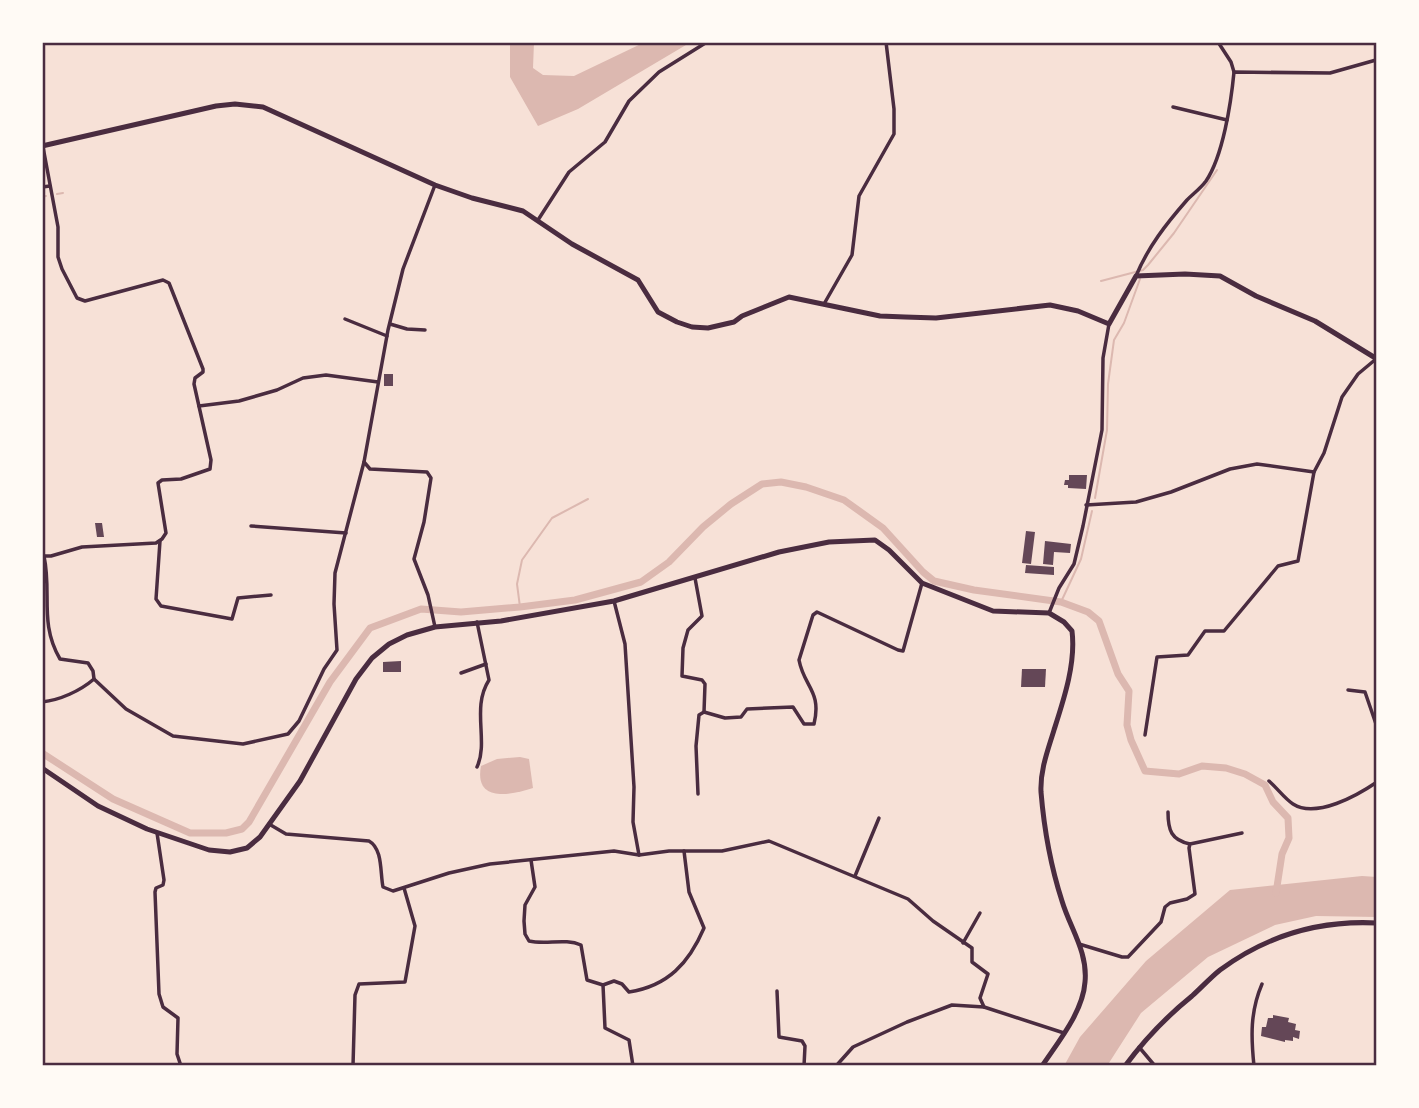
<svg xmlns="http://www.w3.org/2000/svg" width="1419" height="1108" viewBox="0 0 1419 1108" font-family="'Sofia Sans Condensed',sans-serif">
<rect width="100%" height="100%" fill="#f7e1d7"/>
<g fill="#dcb8b0">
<polygon points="510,42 534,42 533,68 543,75 574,76 645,42 691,42 578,109 538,126 510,77"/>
<path d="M520,757L529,759L533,788C511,795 474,803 481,766L497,759Z"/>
<polygon points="1362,876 1377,877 1377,917 1316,916 1275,925 1208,957 1141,1013 1107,1066 1064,1066 1080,1037 1146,961 1230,890"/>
</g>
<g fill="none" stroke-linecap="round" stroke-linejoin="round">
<g stroke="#dcb8b0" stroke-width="2">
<polyline points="57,194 63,193"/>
<polyline points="42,197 46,196"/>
<polyline points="1101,281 1143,270 1148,265 1174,233 1217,170"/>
<polyline points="1095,498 1107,430 1108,384 1114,340 1124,323 1140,279"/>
<polyline points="1061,602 1081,559 1092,511"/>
<polyline points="520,607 517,584 522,560 552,518 588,499"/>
</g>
<polyline stroke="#dcb8b0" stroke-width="7" points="42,753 113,799 190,833 226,833 242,829 249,822 330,682 370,628 421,609 461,612 520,607 575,600 641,582 669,562 703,527 731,504 762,484 781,482 806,487 844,500 883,528 923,572 934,581 974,590 1061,602 1088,612 1099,621 1118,674 1129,691 1127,725 1131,740 1145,771 1179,774 1202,766 1226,768 1245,774 1265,785 1273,802 1288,818 1289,838 1282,854 1276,893"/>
</g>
<g fill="#644757">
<rect x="384" y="374" width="9" height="12"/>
<polygon points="1069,475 1087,475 1086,489 1068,488 1068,485 1064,485 1065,480 1069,480"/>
<polygon points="95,523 102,523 104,537 97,537"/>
<polygon points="1026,531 1035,532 1031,564 1022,563"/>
<polygon points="1045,541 1071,544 1070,553 1054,552 1053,565 1043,564"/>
<polygon points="1026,565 1054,567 1054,575 1025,573"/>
<polygon points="401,661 401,672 383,672 383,662"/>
<polygon points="1022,669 1046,669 1045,687 1021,687"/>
<polygon points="1273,1015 1289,1018 1288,1022 1296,1024 1295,1030 1300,1031 1299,1039 1293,1037 1293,1041 1285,1040 1285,1042 1261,1036 1262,1027 1266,1027 1268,1018 1273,1018"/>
</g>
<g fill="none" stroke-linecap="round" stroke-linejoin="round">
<g stroke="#4a2c40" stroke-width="3.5">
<polyline points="1218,42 1231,62 1234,72"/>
<polyline points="1173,107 1227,120"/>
<polyline points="42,187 50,186"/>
<polyline points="538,220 569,172 605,142 629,101 659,72 707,42"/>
<path d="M1136,276C1148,247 1166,224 1187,200C1193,194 1201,188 1206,181C1223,156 1231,103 1234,72L1330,73L1376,60L1377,57"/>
<polyline points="824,304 852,255 859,196 894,134 894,109 886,42"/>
<polyline points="345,319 387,336"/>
<polyline points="390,324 407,329 425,330"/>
<polyline points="199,406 239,401 277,390 303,378 326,375 378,382"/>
<polyline points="1086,505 1136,502 1171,492 1230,469 1257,464 1314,472 1324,453 1342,397 1358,374 1376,359"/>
<polyline points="251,526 346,533"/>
<polyline points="160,541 156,599 161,606 232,619 238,598 271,595"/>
<polyline points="42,556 51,556 82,547 156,543 162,539 166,533 158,483 162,480 181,479 210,469 211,460 194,384 195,378 203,372 203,369 169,283 163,280 85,301 77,298 62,269 58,257 58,227 43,147"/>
<polyline points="695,578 702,616 688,630 683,648 682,676 702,680 705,684 704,712"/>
<polyline points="614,601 625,644 634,787 633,822 639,855"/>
<polyline points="1049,613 1059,588 1074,564 1083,526 1102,430 1103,358 1109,324"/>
<path d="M477,622L489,680C471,708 489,741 477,767"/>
<polyline points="435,627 428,595 414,559 424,522 431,478 427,472 370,469 364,462 388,330 403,269 435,185"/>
<polyline points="461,673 486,664"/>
<polyline points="94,679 126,709 173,736 243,744 288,734 299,721 324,669 337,650 334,604 335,573 364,462"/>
<polyline points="1348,690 1365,692 1377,727"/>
<path d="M42,702C60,700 80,691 94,679L93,671L88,663L60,659C39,623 52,593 44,556"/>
<polyline points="1145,735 1157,657 1188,655 1205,631 1224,631 1278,566 1298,561 1314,472"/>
<path d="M1269,781C1277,788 1285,799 1293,804C1316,819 1358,795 1377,782"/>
<path d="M698,794L696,746L699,715L704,712L725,718L741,717L747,709L793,707L804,724H814C822,691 804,687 799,660L813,615L817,612L898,650L903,651L922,583"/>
<path d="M1168,812C1168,830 1171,840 1190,844"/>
<path d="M269,824L286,834L369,841C383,849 380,873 383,887L393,891L449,873L490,864L614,851L639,855L669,851H722L769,841L908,899L933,921L972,948V962L988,974L980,998L984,1007L1064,1033"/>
<polyline points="157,833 164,880 163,885 156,888 155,892 159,994 163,1007 178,1018 177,1054 181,1066"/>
<path d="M531,860L535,887L525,905L524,921L525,934L529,941C546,945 565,938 581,945L587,980L603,985L605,1028L629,1040L633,1066"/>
<polyline points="855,876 879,818"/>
<polyline points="963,943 980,913"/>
<polyline points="1079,944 1122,957 1128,957 1161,922 1165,907 1170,903 1187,899 1195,894 1189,848 1190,844 1242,833"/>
<path d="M603,985L614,981L622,984L629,992C668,986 689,963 704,928L689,892L684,851"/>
<polyline points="777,991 779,1037 802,1041 805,1046 804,1066"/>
<polyline points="1139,1047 1155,1066"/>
<polyline points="353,1066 355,995 359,984 405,982 415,926 404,888"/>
<polyline points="836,1066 853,1047 907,1022 952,1005 984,1007"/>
<path d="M1254,1066C1251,1037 1250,1012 1262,984"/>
</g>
<g stroke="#4a2c40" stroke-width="5">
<polyline points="42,146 216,106 235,104 263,107 435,185 472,198 523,211 572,244 638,280 658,312 677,322 692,327 708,328 734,322 742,316 789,297 880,316 905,317 936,318 1050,305 1078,311 1109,324 1136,276 1185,274 1220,276 1256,296 1315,321 1377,359"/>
<path d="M42,768L98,806L147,829L209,850L230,852L247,848L260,837L300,781L356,679L372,658L389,644L407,635L435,627L501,621L614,601L779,552L829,542L875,540L889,550L922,583L993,611L1049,613L1064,622L1072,631C1076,663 1064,699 1054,730C1048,750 1040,770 1041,792C1044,828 1051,867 1062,901C1070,928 1088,952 1085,982C1083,1012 1058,1042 1042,1066"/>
<path d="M1125,1066C1145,1039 1166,1017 1192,996C1201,988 1210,978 1220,970C1266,936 1320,920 1377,923"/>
</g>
</g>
<rect width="1419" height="1108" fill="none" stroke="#fffaf5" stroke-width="88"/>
<rect x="44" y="44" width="1331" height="1020" fill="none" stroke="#4a2c40" stroke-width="2.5"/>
</svg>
